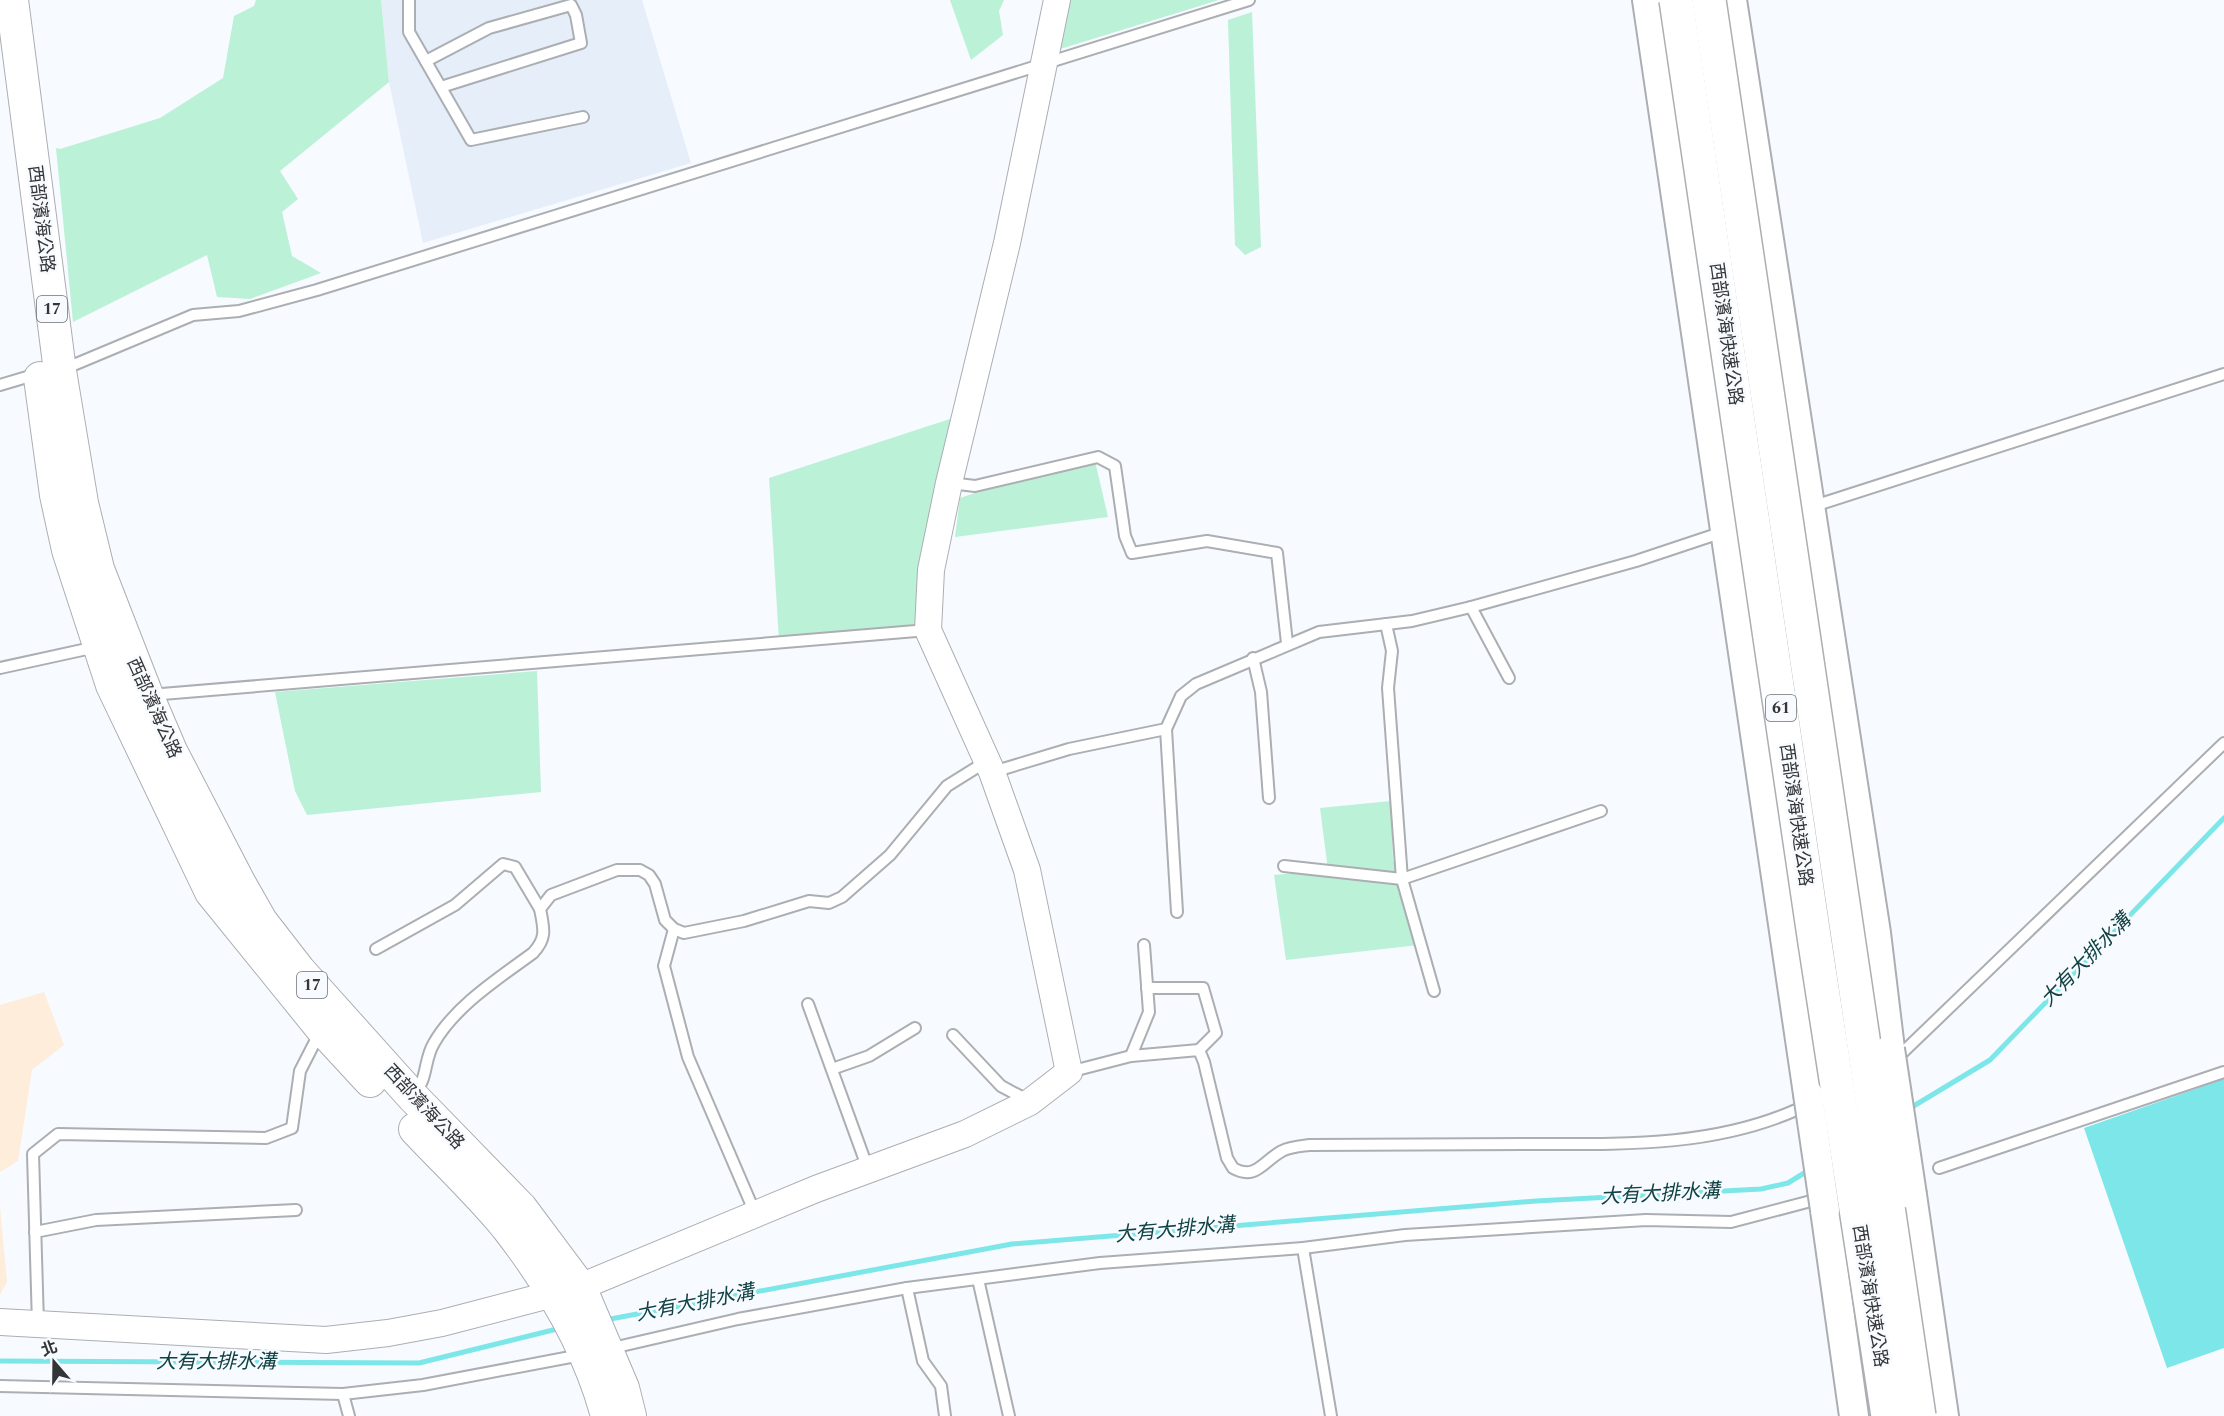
<svg xmlns="http://www.w3.org/2000/svg" width="2224" height="1416" viewBox="0 0 2224 1416" font-family="Spectral,'Noto Sans TC',serif">
<rect width="100%" height="100%" fill="#f7fafe"/>
<polygon fill="#e6eff9" points="381,0 642,0 691,163 423,243 389,82"/>
<g fill="#feeddb">
<polygon points="44,992 64,1045 32,1070 18,1161 0,1172 0,1005"/>
<polygon points="0,1207 7,1282 0,1295"/>
</g>
<g fill="#bbf1d7">
<polygon points="256,0 381,0 389,82 280,171 298,199 282,212 292,256 321,273 250,299 217,297 207,255 73,322 56,148 60,149 160,118 223,78 234,16 254,6"/>
<polygon points="950,0 1004,0 999,11 1003,35 971,60"/>
<polygon points="1067,0 1219,0 1057,50"/>
<polygon points="1252,12 1261,247 1245,255 1235,245 1228,20"/>
<polygon points="953,418 923,624 779,641 769,478"/>
<polygon points="1068,461 1095,461 1108,517 955,537 960,498"/>
<polygon points="537,671 541,792 307,815 295,791 275,692"/>
<polygon points="1391,801 1393,860 1409,887 1427,944 1286,960 1274,875 1328,870 1320,808"/>
</g>
<polygon fill="#7de6e9" points="2224,1079 2224,1348 2167,1368 2084,1128"/>
<g fill="none" stroke-linecap="round" stroke-linejoin="round">
<g stroke="#7de6e9" stroke-width="5">
<polyline points="1907,1110 1990,1060 2224,818"/>
<polyline points="605,1320 1012,1244 1536,1201 1761,1189 1788,1183 1809,1170"/>
<polyline points="0,1361 419,1363 561,1328"/>
</g>
<g stroke="#abaeb2" stroke-width="14">
<g id="service">
<polyline points="409,0 409,32 471,140 583,117"/>
<polyline points="426,61 489,28 571,5 576,15 581,43 441,87"/>
<polyline points="64,369 193,315 239,311 317,290 1249,0"/>
<polyline points="0,385 37,374"/>
<polyline points="950,483 975,486 1098,457 1115,466 1125,536 1132,553 1207,541 1277,553 1287,643"/>
<polyline points="1811,507 2224,374"/>
<polyline points="1471,607 1509,678"/>
<polyline points="1386,624 1392,651 1388,688 1402,879 1434,991"/>
<polyline points="1253,658 1261,692 1269,798"/>
<polyline points="0,668 96,647"/>
<polyline points="150,695 928,630"/>
<polyline points="1166,729 1177,912"/>
<polyline points="993,772 1069,749 1166,729 1181,696 1196,684 1319,632 1412,621 1471,607 1636,561 1723,532"/>
<polyline points="1284,866 1402,879 1601,811"/>
<polyline points="674,929 664,966 688,1057 755,1213"/>
<polyline points="376,949 455,905 503,864 515,867 540,909"/>
<polyline points="1147,988 1203,988 1216,1033 1199,1050"/>
<polyline points="808,1004 868,1169"/>
<polyline points="953,1035 1001,1086 1029,1101"/>
<polyline points="1131,1056 1149,1012 1144,945"/>
<polyline points="1899,1056 2224,743"/>
<polyline points="832,1069 869,1056 915,1028"/>
<path d="M1069,1072L1131,1056L1199,1050L1204,1062L1227,1158L1233,1168C1256,1181 1263,1161 1282,1151C1289,1147 1301,1146 1309,1145C1381,1144 1452,1144 1523,1144C1617,1144 1710,1148 1796,1110"/>
<path d="M415,1094C428,1077 424,1059 434,1043C455,1006 499,978 533,953C547,938 544,929 540,909L551,895L617,870H640L649,875L655,884L665,920L674,929L684,933L744,921L809,901L829,903L842,897L890,855L947,786L987,761"/>
<polyline points="1939,1168 2224,1072"/>
<polyline points="35,1232 96,1220 296,1210"/>
<polyline points="1303,1248 1331,1416"/>
<polyline points="978,1279 1009,1416"/>
<polyline points="907,1288 923,1361 941,1386 945,1416"/>
<polyline points="38,1324 33,1154 58,1134 266,1138 292,1128 300,1071 320,1032"/>
<polyline points="608,1349 738,1319 907,1288 1100,1263 1303,1248 1405,1235 1646,1220 1731,1222 1811,1201"/>
<polyline points="0,1386 343,1394 423,1385 581,1355"/>
<polyline points="343,1394 349,1416"/>
</g>
</g>
<g stroke="#abaeb2" stroke-width="28">
<polyline id="tertiary" points="0,1322 326,1340 388,1333 442,1323 580,1287 816,1189 965,1134 1030,1102 1069,1072 1027,870 992,772 928,630 931,570 949,483 1007,243 1057,0"/>
</g>
<g stroke="#abaeb2" stroke-width="32">
<g id="secondary">
<polyline points="1647,0 1808,1094"/>
<polyline points="1732,0 1876,933 1890,1049"/>
<polyline points="1912,1195 1944,1416"/>
<polyline points="1825,1210 1854,1416"/>
</g>
</g>
<g stroke="#abaeb2" stroke-width="34">
<g id="primary">
<polyline points="12,0 60,371 82,503 98,569 147,695 171,751 240,884 261,921 299,970 413,1097 521,1208 580,1287 623,1388 630,1416"/>
<polyline points="40,378 56,495 68,550 112,685 211,892 322,1029 370,1081"/>
<path d="M415,1129C445,1161 478,1192 506,1226C549,1281 589,1348 607,1416"/>
</g>
</g>
<use href="#service" stroke="#fff" stroke-width="10"/>
<use href="#tertiary" stroke="#fff" stroke-width="26"/>
<use href="#secondary" stroke="#fff" stroke-width="28"/>
<use href="#primary" stroke="#fff" stroke-width="32"/>
<g stroke="#abaeb2" stroke-width="32" stroke-linecap="butt">
<g id="secondary-bridge">
<polyline points="1890,1049 1912,1195"/>
<polyline points="1808,1094 1825,1210"/>
</g>
</g>
<g stroke="#abaeb2" stroke-width="36" stroke-linecap="butt">
<g id="trunk-bridge">
<polyline points="1676,0 1815,943 1888,1416"/>
<polyline points="1709,0 1919,1416"/>
</g>
</g>
<use href="#secondary-bridge" stroke="#fff" stroke-width="28"/>
<use href="#trunk-bridge" stroke="#fff" stroke-width="33"/>
</g>
<g text-anchor="middle" dominant-baseline="central" stroke-width="5" stroke-linejoin="round" paint-order="stroke">
<g fill="#f7fafe" stroke="#6e7072" stroke-width="1.5">
<rect x="37" y="296" width="30" height="26" rx="4.5"/>
<rect x="1766" y="695" width="30" height="26" rx="4.5"/>
<rect x="297" y="972" width="30" height="26" rx="4.5"/>
</g>
<g font-size="16" font-weight="bold" fill="#333536">
<text x="52" y="309">17</text>
<text x="1781" y="708">61</text>
<text x="312" y="985">17</text>
</g>
<g font-size="18" fill="#333536" stroke="#f7fafe">
<text transform="translate(41 219) rotate(83)">西部濱海公路</text>
<text transform="translate(1726 334) rotate(82)">西部濱海快速公路</text>
<text transform="translate(154 708) rotate(66)">西部濱海公路</text>
<text transform="translate(1796 815) rotate(82)">西部濱海快速公路</text>
<text transform="translate(424 1107) rotate(47)">西部濱海公路</text>
<text transform="translate(1870 1296) rotate(81)">西部濱海快速公路</text>
</g>
<g font-size="20" font-style="italic" fill="#104243" stroke="#f7fafe">
<text transform="translate(2086 960) rotate(-46)">大有大排水溝</text>
<text transform="translate(1660 1194) rotate(-3)">大有大排水溝</text>
<text transform="translate(1175 1230) rotate(-5)">大有大排水溝</text>
<text transform="translate(695 1303) rotate(-11)">大有大排水溝</text>
<text x="216" y="1362">大有大排水溝</text>
</g>
</g>
<g transform="translate(54 1362) rotate(340)" stroke="#f7fafe" stroke-width="4.5" paint-order="stroke">
<path d="M0-4.5L10 22L0 15L-10 22Z" fill="#333536"/>
<text y="-9" font-size="16" font-weight="bold" text-anchor="middle" fill="#333536">北</text>
</g>
</svg>
